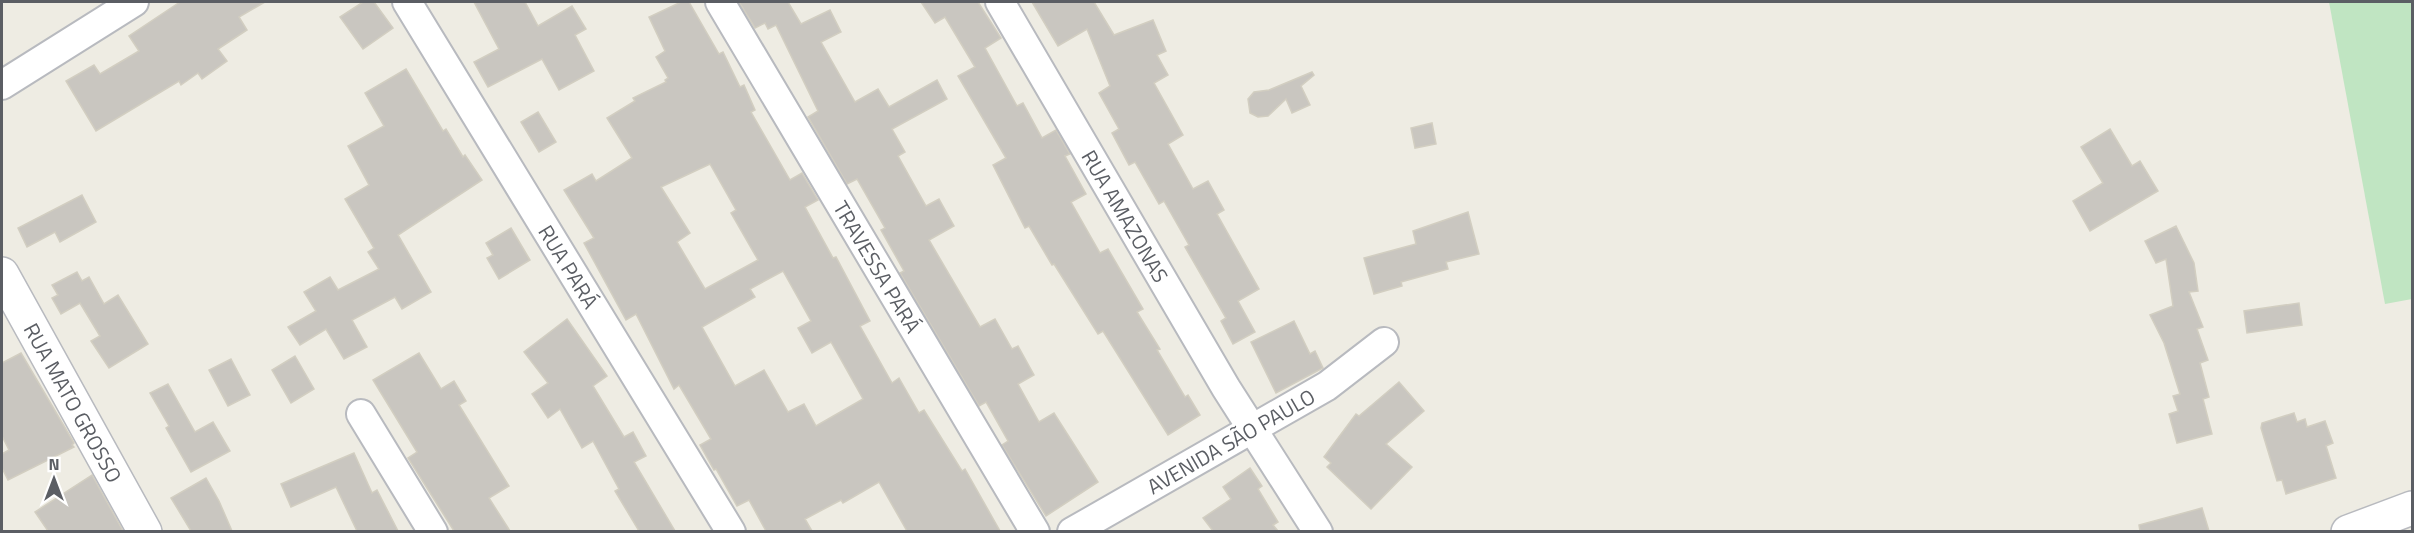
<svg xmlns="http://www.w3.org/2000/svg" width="2414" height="533" viewBox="0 0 2414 533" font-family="'Titillium Web',sans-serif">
<rect width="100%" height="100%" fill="#eeece3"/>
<polygon fill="#c0e5c2" points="2329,2 2412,2 2412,299 2385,304"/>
<g fill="#c9c6c0" stroke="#d2cec1" stroke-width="1.5" fill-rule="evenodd">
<polygon points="180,2 265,2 239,17 247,30 218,49 227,61 202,79 198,73 181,85 179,81 96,131 66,81 94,65 100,74 139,51 129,36"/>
<polygon points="363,2 374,2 393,28 363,49 340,17"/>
<polygon points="474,2 525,2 538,26 572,6 586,29 575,35 594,71 559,90 542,59 488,87 474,62 499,49"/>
<path d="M681,2H689L719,54L723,52L740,87L744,85L755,110L751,112L790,180L802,173L818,200L805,207L833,258L836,257L870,321L860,326L892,383L899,378L919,413L924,410L962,471L965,469L1000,531H907L879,482L843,503L841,500L805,519L812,531H766L749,500L737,506L716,469L714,470L700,445L711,439L679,385L674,389L636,314L626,320L584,243L594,238L564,190L592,174L596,181L632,158L607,118L635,101L633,98L666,82L665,80L668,78L656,57L665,51L649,17ZM710,164L736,210L731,213L758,260L705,289L677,242L690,233L661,187ZM783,271L811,321L798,328L812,353L831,342L863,399L816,426L804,404L788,412L764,370L735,386L702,327L755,297L750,289Z"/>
<polygon points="739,2 788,2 801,24 830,10 841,32 821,42 855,102 878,89 889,107 937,80 947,99 892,129 905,152 898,156 926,206 939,199 954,226 929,240 980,327 995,319 1012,349 1018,346 1034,375 1018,384 1039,422 1054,413 1098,482 1046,516 1002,445 1008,441 986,402 979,406 900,273 904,271 881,230 885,228 857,179 847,184 808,117 818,111 776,25 768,29 765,23 755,28"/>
<polygon points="921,2 978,2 1001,38 985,48 1017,106 1023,103 1042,138 1056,130 1070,154 1065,156 1086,194 1071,202 1100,253 1108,249 1143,309 1137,312 1160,349 1157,350 1185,397 1188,395 1200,415 1168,435 1103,331 1098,334 1054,264 1052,265 1029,226 1025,228 993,165 1006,158 958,76 975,67 945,17 935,23"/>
<polygon points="1032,2 1094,2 1114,35 1153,20 1166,51 1157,55 1168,75 1154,83 1183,135 1168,144 1193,189 1208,181 1224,210 1217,214 1259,289 1238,301 1255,332 1233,344 1221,321 1226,318 1185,247 1189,245 1164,201 1159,204 1135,162 1129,165 1112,133 1119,129 1099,93 1110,86 1087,29 1058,46"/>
<polygon points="406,69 443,131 446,129 463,157 465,155 482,180 398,235 431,292 402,309 395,297 352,320 367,347 344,359 326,329 300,345 288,327 316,311 304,292 330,277 338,290 379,269 368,252 374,248 345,199 369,185 348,146 384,126 365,93"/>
<polygon points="1312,72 1314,75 1301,86 1310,105 1292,113 1286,99 1268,116 1258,117 1250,113 1248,99 1254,92 1269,90"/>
<polygon points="538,112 556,142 539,152 521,122"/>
<polygon points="1432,123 1436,144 1415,148 1411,128"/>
<polygon points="2110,129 2132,166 2140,161 2158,191 2090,231 2073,201 2103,183 2081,147"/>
<polygon points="82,195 96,222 60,242 55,232 27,247 18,228"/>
<polygon points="1468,212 1479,254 1446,262 1448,269 1401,282 1402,286 1374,294 1364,258 1416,244 1413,231"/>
<polygon points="2176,226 2194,263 2198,291 2189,292 2203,327 2197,329 2208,360 2200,363 2209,397 2203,399 2212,434 2177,443 2169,414 2178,411 2173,396 2180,394 2164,343 2150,315 2173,306 2166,259 2156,263 2145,241"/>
<polygon points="511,228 530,260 499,279 487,258 493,255 486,243"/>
<polygon points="77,272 82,281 89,277 104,304 118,295 148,344 109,368 91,341 100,336 80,303 61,314 52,298 58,295 52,285"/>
<polygon points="2299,303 2302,325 2247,333 2244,311"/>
<polygon points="567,319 607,376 593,386 624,437 633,432 646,456 634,462 675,531 639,531 615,491 619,489 593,441 582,448 560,409 548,418 532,394 548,383 524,352"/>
<polygon points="1294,321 1310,354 1315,351 1323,368 1276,393 1251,342"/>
<polygon points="21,353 74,443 72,445 74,447 8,480 2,468 2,454 9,450 2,436 2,363"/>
<polygon points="419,353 441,389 454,381 466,401 459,405 509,486 489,498 510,531 454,531 408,458 417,452 373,380"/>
<polygon points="295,356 314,389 291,403 272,370"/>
<polygon points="231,359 250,395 228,406 209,370"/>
<polygon points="1399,382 1424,411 1386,444 1412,467 1371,509 1327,467 1331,463 1324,457 1356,414 1359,416"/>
<polygon points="168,384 195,432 213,422 230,451 191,472 166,428 169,426 150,393"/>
<polygon points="2294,413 2297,422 2305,419 2307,427 2325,421 2333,443 2326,446 2336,478 2286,494 2282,480 2277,481 2261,428 2262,423"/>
<polygon points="354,453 372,493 377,490 398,531 357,531 336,487 291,507 281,484"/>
<polygon points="1250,468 1262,486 1258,489 1278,522 1273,525 1278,531 1213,531 1203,518 1231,499 1223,487"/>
<polygon points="92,475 123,531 48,531 35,512"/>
<polygon points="206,478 219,501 232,531 191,531 171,498"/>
<polygon points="2202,508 2209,531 2140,531 2139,525"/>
</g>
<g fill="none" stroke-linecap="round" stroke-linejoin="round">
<g stroke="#b8babf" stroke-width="32">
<g id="minor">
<path id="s1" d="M407,2L731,532"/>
<path id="s2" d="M720,2L1035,532"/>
<path id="s3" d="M1000,2L1226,388L1318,532"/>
<polyline points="2,85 134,2"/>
<polyline points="361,414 433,532"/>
<path id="s4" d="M1072,532L1327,386L1384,342"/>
</g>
</g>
<g stroke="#b8babf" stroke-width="36">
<g id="tertiary">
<path id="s5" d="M2,274L145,532"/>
<polyline points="2348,532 2412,508"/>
</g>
</g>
<use href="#minor" stroke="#fff" stroke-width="28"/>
<use href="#tertiary" stroke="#fff" stroke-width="33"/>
</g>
<g text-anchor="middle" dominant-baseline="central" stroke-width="6" stroke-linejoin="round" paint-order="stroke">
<g font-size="21" fill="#5b5e64" stroke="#fff">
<text stroke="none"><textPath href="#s3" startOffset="248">RUA AMAZONAS</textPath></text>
<text stroke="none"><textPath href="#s1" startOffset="310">RUA PARÁ</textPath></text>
<text stroke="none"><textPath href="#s2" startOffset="308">TRAVESSA PARÁ</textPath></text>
<text stroke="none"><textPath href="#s5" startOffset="147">RUA MATO GROSSO</textPath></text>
<text stroke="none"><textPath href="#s4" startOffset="183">AVENIDA SÃO PAULO</textPath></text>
</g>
</g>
<rect width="2414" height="533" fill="none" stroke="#5b5e64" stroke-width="6"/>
<g transform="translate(54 479)" stroke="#ffffff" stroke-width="4.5" paint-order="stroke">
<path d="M0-4.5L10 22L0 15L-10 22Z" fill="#5b5e64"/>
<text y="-9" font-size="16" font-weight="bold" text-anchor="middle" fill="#5b5e64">N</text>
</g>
</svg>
